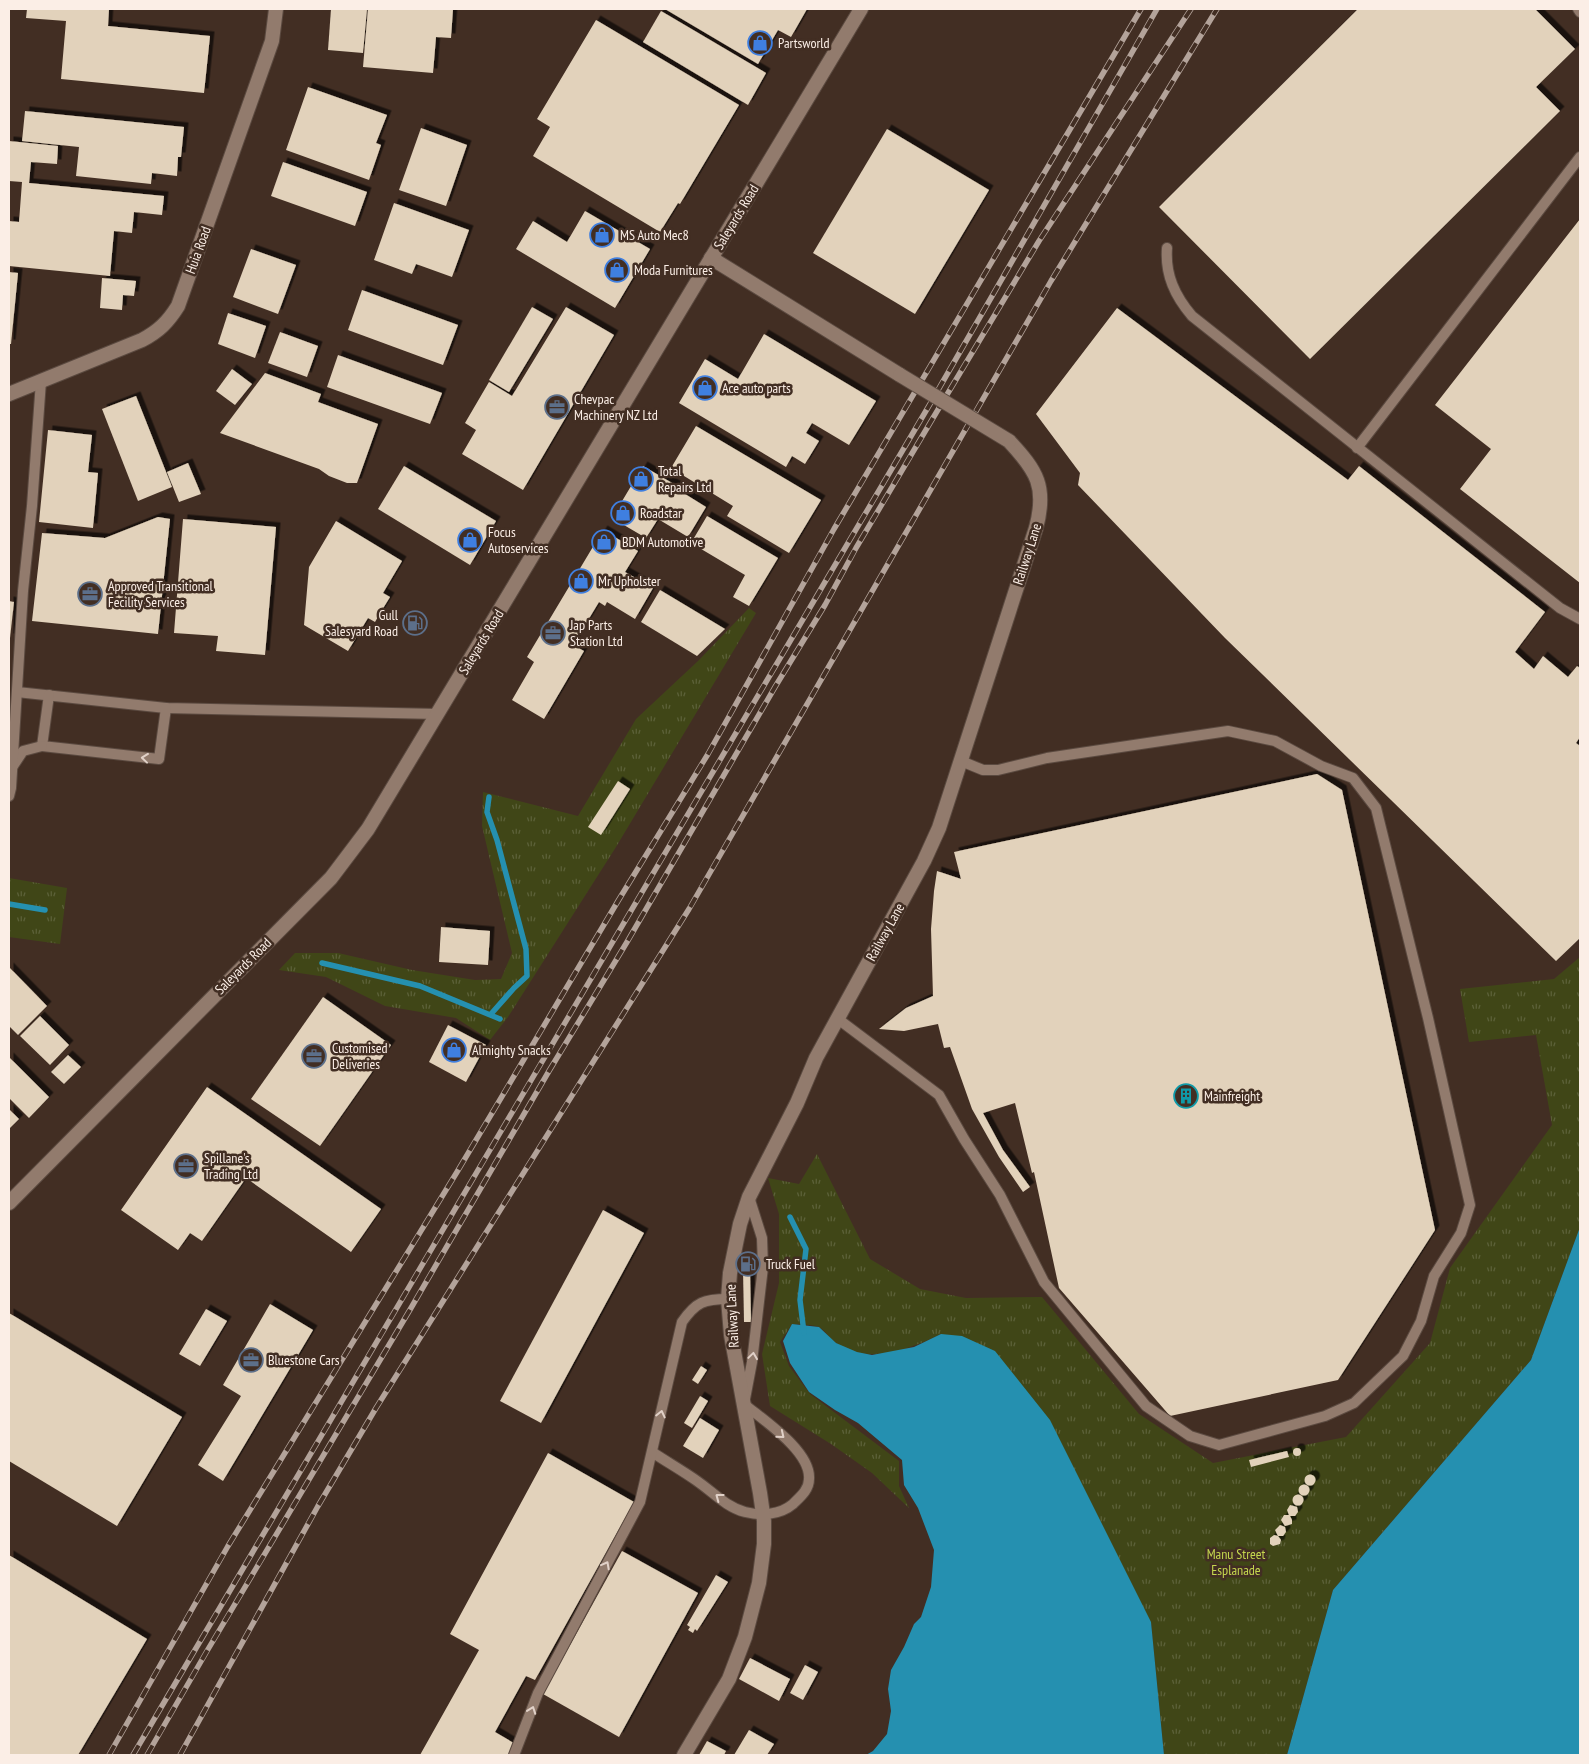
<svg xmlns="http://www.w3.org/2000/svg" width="1589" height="1764" viewBox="0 0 1589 1764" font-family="'PT Sans Narrow',sans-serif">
<defs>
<pattern id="grass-tufts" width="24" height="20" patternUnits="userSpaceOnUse" patternTransform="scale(1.25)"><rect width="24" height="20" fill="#404617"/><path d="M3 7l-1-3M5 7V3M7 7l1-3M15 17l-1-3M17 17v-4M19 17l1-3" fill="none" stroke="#5c6139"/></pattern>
<filter id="shadow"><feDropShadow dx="4.5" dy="-4.5" stdDeviation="0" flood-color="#0009"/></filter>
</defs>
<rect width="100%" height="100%" fill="#422e23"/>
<g fill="url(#grass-tufts)">
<polygon points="749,608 756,613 616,847 508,1017 490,1040 456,1018 385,1006 326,977 279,970 295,953 338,953 412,970 475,980 501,979 512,953 482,826 483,792 578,816 636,719 698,661"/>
<polygon points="9,878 67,888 60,944 9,937"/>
<path d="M1580,957V1227L1531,1360L1333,1590L1287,1755H1164L1151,1622L941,1334C908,1350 869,1365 836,1343C830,1339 825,1330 819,1327C812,1324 800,1325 792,1324L780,1342L789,1366L810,1394L899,1461V1486L909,1508L872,1473L831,1444L770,1406L762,1354L779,1283V1214L768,1178L799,1184L817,1154L870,1259L920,1289L966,1298L1042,1297L1139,1414L1213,1463L1346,1437L1430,1343L1450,1268L1552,1125L1536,1035L1469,1042L1460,989L1554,979Z"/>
</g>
<g fill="#2590b0">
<polygon points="1580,1227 1580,1755 1287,1755 1333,1590 1531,1360"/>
<polygon points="792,1324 819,1327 836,1343 857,1352 872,1355 914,1347 941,1334 962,1336 995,1351 1050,1420 1151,1622 1164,1755 866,1755 873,1751 887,1734 891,1711 888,1689 891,1670 904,1647 914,1624 921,1617 931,1587 934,1550 918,1508 904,1485 902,1460 858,1423 835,1410 809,1392 790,1363 783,1341"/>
</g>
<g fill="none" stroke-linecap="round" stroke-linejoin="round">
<g stroke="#2590b0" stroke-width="5.5">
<polyline points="489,797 487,812 497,840 526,949 527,976 514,988 491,1014"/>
<polyline points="9,904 45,910"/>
<polyline points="322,963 420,986 500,1019"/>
<polyline points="790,1217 806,1249 800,1300 804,1333"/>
</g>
</g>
<g fill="#e2d2bb" filter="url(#shadow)">
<polygon points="27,9 109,9 108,26 210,36 204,93 61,79 66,21 26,18"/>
<polygon points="331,9 367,9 363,53 328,50"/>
<polygon points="368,9 453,9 451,38 436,37 433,73 363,67"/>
<polygon points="665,9 807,9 791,37 778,30 758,64"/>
<polygon points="1358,9 1535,9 1575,49 1536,87 1560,111 1310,359 1159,207"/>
<polygon points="661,11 766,73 748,105 643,42"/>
<polygon points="596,20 739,105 680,204 678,203 660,232 533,156 550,127 537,119"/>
<polygon points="308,87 387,115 376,143 381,145 369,180 286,150"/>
<polygon points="25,111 184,127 181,157 178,157 177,176 152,173 151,184 76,176 79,147 22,141"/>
<polygon points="421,128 467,145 446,206 399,190"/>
<polygon points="887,129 989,190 915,314 813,253"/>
<polygon points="9,141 58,146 57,164 31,162 29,183 164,196 162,215 134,212 132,233 114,231 110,276 9,266 9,221 19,222 22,182 9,181"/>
<polygon points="283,162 367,192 355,226 271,196"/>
<polygon points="394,203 469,230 452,277 416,264 412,274 374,260"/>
<polygon points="585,211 650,249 615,308 516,249 533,221 567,242"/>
<polygon points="1580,219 1580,583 1460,489 1491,449 1435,405"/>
<polygon points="251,249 296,265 278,314 233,297"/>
<polygon points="9,272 18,273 11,344 9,344"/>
<polygon points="102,278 136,281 134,296 123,295 122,310 100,308"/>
<polygon points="362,290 458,325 443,365 348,330"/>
<polygon points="532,307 553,319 509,392 489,380"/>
<polygon points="566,307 614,335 523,490 462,454 476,430 465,423 489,382 512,396"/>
<polygon points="1117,308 1348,480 1359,466 1545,612 1515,652 1534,669 1543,656 1568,677 1577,666 1580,668 1580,737 1576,743 1580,746 1580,938 1556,961 1225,638 1078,485 1080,473 1036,414"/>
<polygon points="228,313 266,326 255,358 218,344"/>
<polygon points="280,332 318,346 307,377 268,363"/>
<polygon points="764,334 876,401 849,445 812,423 806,433 819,441 805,464 792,456 786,467 679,403 705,359 738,379"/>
<polygon points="338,355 442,393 430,424 327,387"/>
<polygon points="232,369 252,384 235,405 216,391"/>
<polygon points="265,373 321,394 318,402 378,424 357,483 347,483 329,476 319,469 220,433"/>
<polygon points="136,396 172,487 138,501 102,409"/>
<polygon points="696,426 821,500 789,553 727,516 733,506 671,468"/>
<polygon points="48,430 92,435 88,472 98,473 93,528 39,522"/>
<polygon points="188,463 201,494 179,502 167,472"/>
<polygon points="404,466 496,521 470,565 378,509"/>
<polygon points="643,466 679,487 677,489 706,507 688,537 658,519 646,538 612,518"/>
<polygon points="707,516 778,558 749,606 733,597 745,575 691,543"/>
<polygon points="158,517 170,519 158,634 32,621 42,533 105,538"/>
<polygon points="183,519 276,527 265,655 216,651 218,636 174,633"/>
<polygon points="336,521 402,561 383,593 390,597 382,610 375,622 368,618 348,651 304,625 309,567"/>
<polygon points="603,530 638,551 625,572 653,588 635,619 607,602 605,606 599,602 573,645 584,651 544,719 512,700 534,662 527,657"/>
<polygon points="660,590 725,629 697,656 641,622"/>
<polygon points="9,601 14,602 10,638 9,638"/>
<polygon points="1317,774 1342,790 1435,1230 1338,1380 1170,1416 1059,1288 1034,1172 1032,1173 1015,1103 983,1113 1003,1150 1030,1187 1023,1192 999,1157 972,1109 950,1047 944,1048 938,1024 904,1031 879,1029 906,1008 933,996 931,929 934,891 937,871 961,879 954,852"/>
<polygon points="618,781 630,789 601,835 588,827"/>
<polygon points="441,927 490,931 488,965 439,962"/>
<polygon points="9,967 47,1006 18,1035 9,1026"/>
<polygon points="323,997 391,1045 320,1146 251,1099"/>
<polygon points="40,1016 69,1045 50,1065 20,1036"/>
<polygon points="448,1025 486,1045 466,1082 429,1062"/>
<polygon points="68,1055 81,1067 64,1084 51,1072"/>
<polygon points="9,1057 49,1097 29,1118 9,1098"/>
<polygon points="207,1087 381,1209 351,1252 246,1178 202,1241 190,1233 178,1250 121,1210"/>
<polygon points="9,1109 19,1119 9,1129"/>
<polygon points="603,1210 644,1233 541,1423 500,1401"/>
<polygon points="743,1269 750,1269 751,1322 744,1322"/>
<polygon points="270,1304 313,1330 223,1481 198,1465 241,1396 223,1385"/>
<polygon points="206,1309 227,1321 200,1366 179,1354"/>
<polygon points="9,1313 182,1417 117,1526 9,1461"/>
<polygon points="701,1366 707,1370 698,1384 692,1380"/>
<polygon points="700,1396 708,1401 692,1428 684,1423"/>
<polygon points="700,1418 719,1430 703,1458 683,1446"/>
<circle cx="1297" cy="1452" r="4"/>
<polygon points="1287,1451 1289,1457 1251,1467 1249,1460"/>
<polygon points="548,1453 634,1502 535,1680 526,1676 495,1732 517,1745 511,1755 420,1755 479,1650 450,1634"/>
<circle cx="1310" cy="1480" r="5.5"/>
<circle cx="1304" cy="1490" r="5.5"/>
<circle cx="1298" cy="1500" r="5.5"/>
<polygon points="1290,1505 1297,1507 1298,1512 1295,1516 1290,1516 1292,1520 1292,1524 1285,1526 1281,1520 1284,1515 1289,1515 1287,1510"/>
<polygon points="1280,1525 1285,1527 1286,1532 1283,1536 1278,1536 1281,1540 1280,1544 1273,1546 1270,1544 1270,1538 1274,1535 1278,1536 1275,1530"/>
<polygon points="622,1551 698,1593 619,1737 543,1694"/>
<polygon points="9,1555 147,1639 78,1755 9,1755"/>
<polygon points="716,1575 728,1582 697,1631 695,1629 693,1633 688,1630 690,1627 687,1625"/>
<polygon points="750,1658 790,1679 779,1701 739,1679"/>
<polygon points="805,1665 818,1672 803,1700 790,1693"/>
<polygon points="749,1730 774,1744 767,1755 734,1755"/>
<polygon points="707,1741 726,1751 724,1755 699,1755"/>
</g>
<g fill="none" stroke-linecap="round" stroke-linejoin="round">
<g stroke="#5b4a40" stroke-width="12">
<g id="service">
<polyline points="1578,9 1580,12"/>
<path d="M1167,248C1165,275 1175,296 1192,316L1560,608L1580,619"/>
<polyline points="1357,448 1580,157"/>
<polyline points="17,692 166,708 438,714"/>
<polyline points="49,695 42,746 159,759 166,708"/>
<polyline points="13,766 23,751 42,746"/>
<polyline points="9,796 11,788 23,591 32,506 41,381"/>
<polyline points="838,1019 939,1095 964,1139 1000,1195 1044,1282 1146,1406 1190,1436 1219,1445 1325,1416 1354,1403 1403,1356 1421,1321 1434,1276 1461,1233 1470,1205 1428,1018 1376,808 1353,778 1321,766 1275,741 1228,731 1047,758 998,770 983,770 961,761"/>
<path d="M652,1452C667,1462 683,1471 697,1481C713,1492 726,1507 745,1512C761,1516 780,1515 793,1504C800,1497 809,1490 809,1479C811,1451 763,1420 744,1404L752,1362L763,1267L762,1238L749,1197"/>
<path d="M514,1755L538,1693L640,1502L682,1322C696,1302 704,1299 728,1299"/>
</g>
</g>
<g stroke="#5b4a40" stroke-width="16">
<g id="minor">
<polyline points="711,258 900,375"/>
<path d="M9,394L142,340C159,331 168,322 178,306L272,41L276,9"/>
<path d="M684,1755L729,1679L745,1637L759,1583L764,1544V1521L760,1493L731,1335L728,1299L730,1273L740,1224L749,1197L797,1103L816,1058L924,861L939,828L1036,528C1047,487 1037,471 1009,441"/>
</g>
</g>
<g stroke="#5b4a40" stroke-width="16">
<polyline id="secondary" points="9,1203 331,878 368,829 861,9"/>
</g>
<use href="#service" stroke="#927b6d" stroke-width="10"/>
<use href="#minor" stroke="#927b6d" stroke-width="14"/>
<use href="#secondary" stroke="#927b6d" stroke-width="14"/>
<g stroke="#b3a39a" stroke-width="5.5">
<g id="rail">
<polyline points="109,1755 228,1546 457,1172 618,901 708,754 834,529 1141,9"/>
<polyline points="133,1755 930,404 1157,9"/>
<polyline points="147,1755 207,1651 411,1308 549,1071 627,942 775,687 825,605 856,548 933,418 1039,241 1191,9"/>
<polyline points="180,1755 318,1506 376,1408 689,909 1051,281 1217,9"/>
</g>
</g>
<use href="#rail" stroke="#422e23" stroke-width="4" stroke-dasharray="11" stroke-linecap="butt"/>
<g stroke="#5b4a40" stroke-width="16" stroke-linecap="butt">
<polyline id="minor-bridge" points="900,375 1009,441"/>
</g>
<use href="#minor-bridge" stroke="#927b6d" stroke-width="14"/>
</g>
<defs><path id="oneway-chevron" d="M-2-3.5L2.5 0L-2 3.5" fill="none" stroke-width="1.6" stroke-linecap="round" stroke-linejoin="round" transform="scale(1.25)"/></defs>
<g stroke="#e1d1c8">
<use href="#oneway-chevron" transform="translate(145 758) rotate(-174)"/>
<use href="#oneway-chevron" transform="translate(753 1356) rotate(-82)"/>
<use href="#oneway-chevron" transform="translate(661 1414) rotate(-77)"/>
<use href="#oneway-chevron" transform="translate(781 1435) rotate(39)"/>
<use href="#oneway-chevron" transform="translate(719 1497) rotate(-143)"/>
<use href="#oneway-chevron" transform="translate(606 1565) rotate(-62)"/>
<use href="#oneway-chevron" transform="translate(532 1710) rotate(-70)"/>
</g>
<defs>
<g id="shop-ring" transform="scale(1.25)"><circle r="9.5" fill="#422e23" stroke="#3f7fe0" stroke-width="1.5"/><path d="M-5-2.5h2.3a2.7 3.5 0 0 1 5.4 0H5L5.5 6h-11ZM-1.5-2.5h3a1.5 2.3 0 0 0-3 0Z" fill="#3f7fe0"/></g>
<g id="office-ring" transform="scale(1.25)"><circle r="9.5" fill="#422e23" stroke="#5c6f8a" stroke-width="1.5"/><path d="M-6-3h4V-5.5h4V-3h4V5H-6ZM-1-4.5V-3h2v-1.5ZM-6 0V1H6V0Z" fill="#5c6f8a"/></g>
<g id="fuel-ring" transform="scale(1.25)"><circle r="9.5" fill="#422e23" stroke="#5c6f8a" stroke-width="1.5"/><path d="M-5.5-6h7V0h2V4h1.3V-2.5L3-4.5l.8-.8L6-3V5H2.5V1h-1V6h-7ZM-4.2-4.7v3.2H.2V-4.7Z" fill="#5c6f8a"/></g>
<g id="building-ring" transform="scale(1.25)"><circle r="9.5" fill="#422e23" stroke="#0f9aa8" stroke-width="1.5"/><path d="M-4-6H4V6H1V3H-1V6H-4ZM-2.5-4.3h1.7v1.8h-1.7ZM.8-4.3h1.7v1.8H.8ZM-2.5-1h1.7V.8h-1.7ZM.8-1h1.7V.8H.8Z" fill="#0f9aa8"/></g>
</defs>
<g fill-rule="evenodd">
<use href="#shop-ring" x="760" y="43"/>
<use href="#shop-ring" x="602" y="235"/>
<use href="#shop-ring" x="617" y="270"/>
<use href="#shop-ring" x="705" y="388"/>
<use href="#office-ring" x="557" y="407"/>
<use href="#shop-ring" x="641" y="479"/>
<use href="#shop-ring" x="623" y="513"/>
<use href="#shop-ring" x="470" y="540"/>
<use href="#shop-ring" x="604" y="542"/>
<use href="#shop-ring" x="581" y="581"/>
<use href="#office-ring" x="90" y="594"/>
<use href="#fuel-ring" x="415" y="623"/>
<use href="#office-ring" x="553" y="633"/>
<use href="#shop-ring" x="454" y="1050"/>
<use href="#office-ring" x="314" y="1056"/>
<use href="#building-ring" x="1186" y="1096"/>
<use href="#office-ring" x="186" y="1166"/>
<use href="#fuel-ring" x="748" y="1264"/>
<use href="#office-ring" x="251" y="1360"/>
</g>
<g text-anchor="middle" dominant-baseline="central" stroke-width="5" stroke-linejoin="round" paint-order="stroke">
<g font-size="14" fill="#fbeee6" stroke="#422e23" text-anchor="start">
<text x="778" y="43">Partsworld</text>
<text x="620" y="235">MS Auto Mec8</text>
<text x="634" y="270">Moda Furnitures</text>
<text x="722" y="388">Ace auto parts</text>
<text x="574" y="399">Chevpac<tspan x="574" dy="16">Machinery NZ Ltd</tspan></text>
<text x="658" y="471">Total<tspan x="658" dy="16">Repairs Ltd</tspan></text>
<text x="640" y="513">Roadstar</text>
<text x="488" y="532">Focus<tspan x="488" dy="16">Autoservices</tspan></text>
<text x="622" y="542">BDM Automotive</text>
<text x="598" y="581">Mr Upholster</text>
<text x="108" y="586">Approved Transitional<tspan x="108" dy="16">Fecility Services</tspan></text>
<text x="398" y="615" text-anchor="end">Gull<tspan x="398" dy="16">Salesyard Road</tspan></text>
<text x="570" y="625">Jap Parts<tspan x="570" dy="16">Station Ltd</tspan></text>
<text x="332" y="1048">Customised<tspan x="332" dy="16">Deliveries</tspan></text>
<text x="472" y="1050">Almighty Snacks</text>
<text x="1204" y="1096">Mainfreight</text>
<text x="204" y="1158">Spillane's<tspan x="204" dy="16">Trading Ltd</tspan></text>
<text x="766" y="1264">Truck Fuel</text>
<text x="268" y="1360">Bluestone Cars</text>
</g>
<g font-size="14" fill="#fbeee6" stroke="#422e23">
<text transform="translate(736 217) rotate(-59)">Saleyards Road</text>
<text transform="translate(198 250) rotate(-70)">Huia Road</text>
<text transform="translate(1027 554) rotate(-72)">Railway Lane</text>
<text transform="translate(481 642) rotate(-59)">Saleyards Road</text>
<text transform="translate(885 932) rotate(-61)">Railway Lane</text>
<text transform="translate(243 966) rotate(-45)">Saleyards Road</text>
<text transform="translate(732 1316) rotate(-93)">Railway Lane</text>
</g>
<g font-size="14" fill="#c4d64e" stroke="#422e23">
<text x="1236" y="1554">Manu Street<tspan x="1236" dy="16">Esplanade</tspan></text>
</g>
</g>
<rect width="1589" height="1764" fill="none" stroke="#fbeee6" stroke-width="20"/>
</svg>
